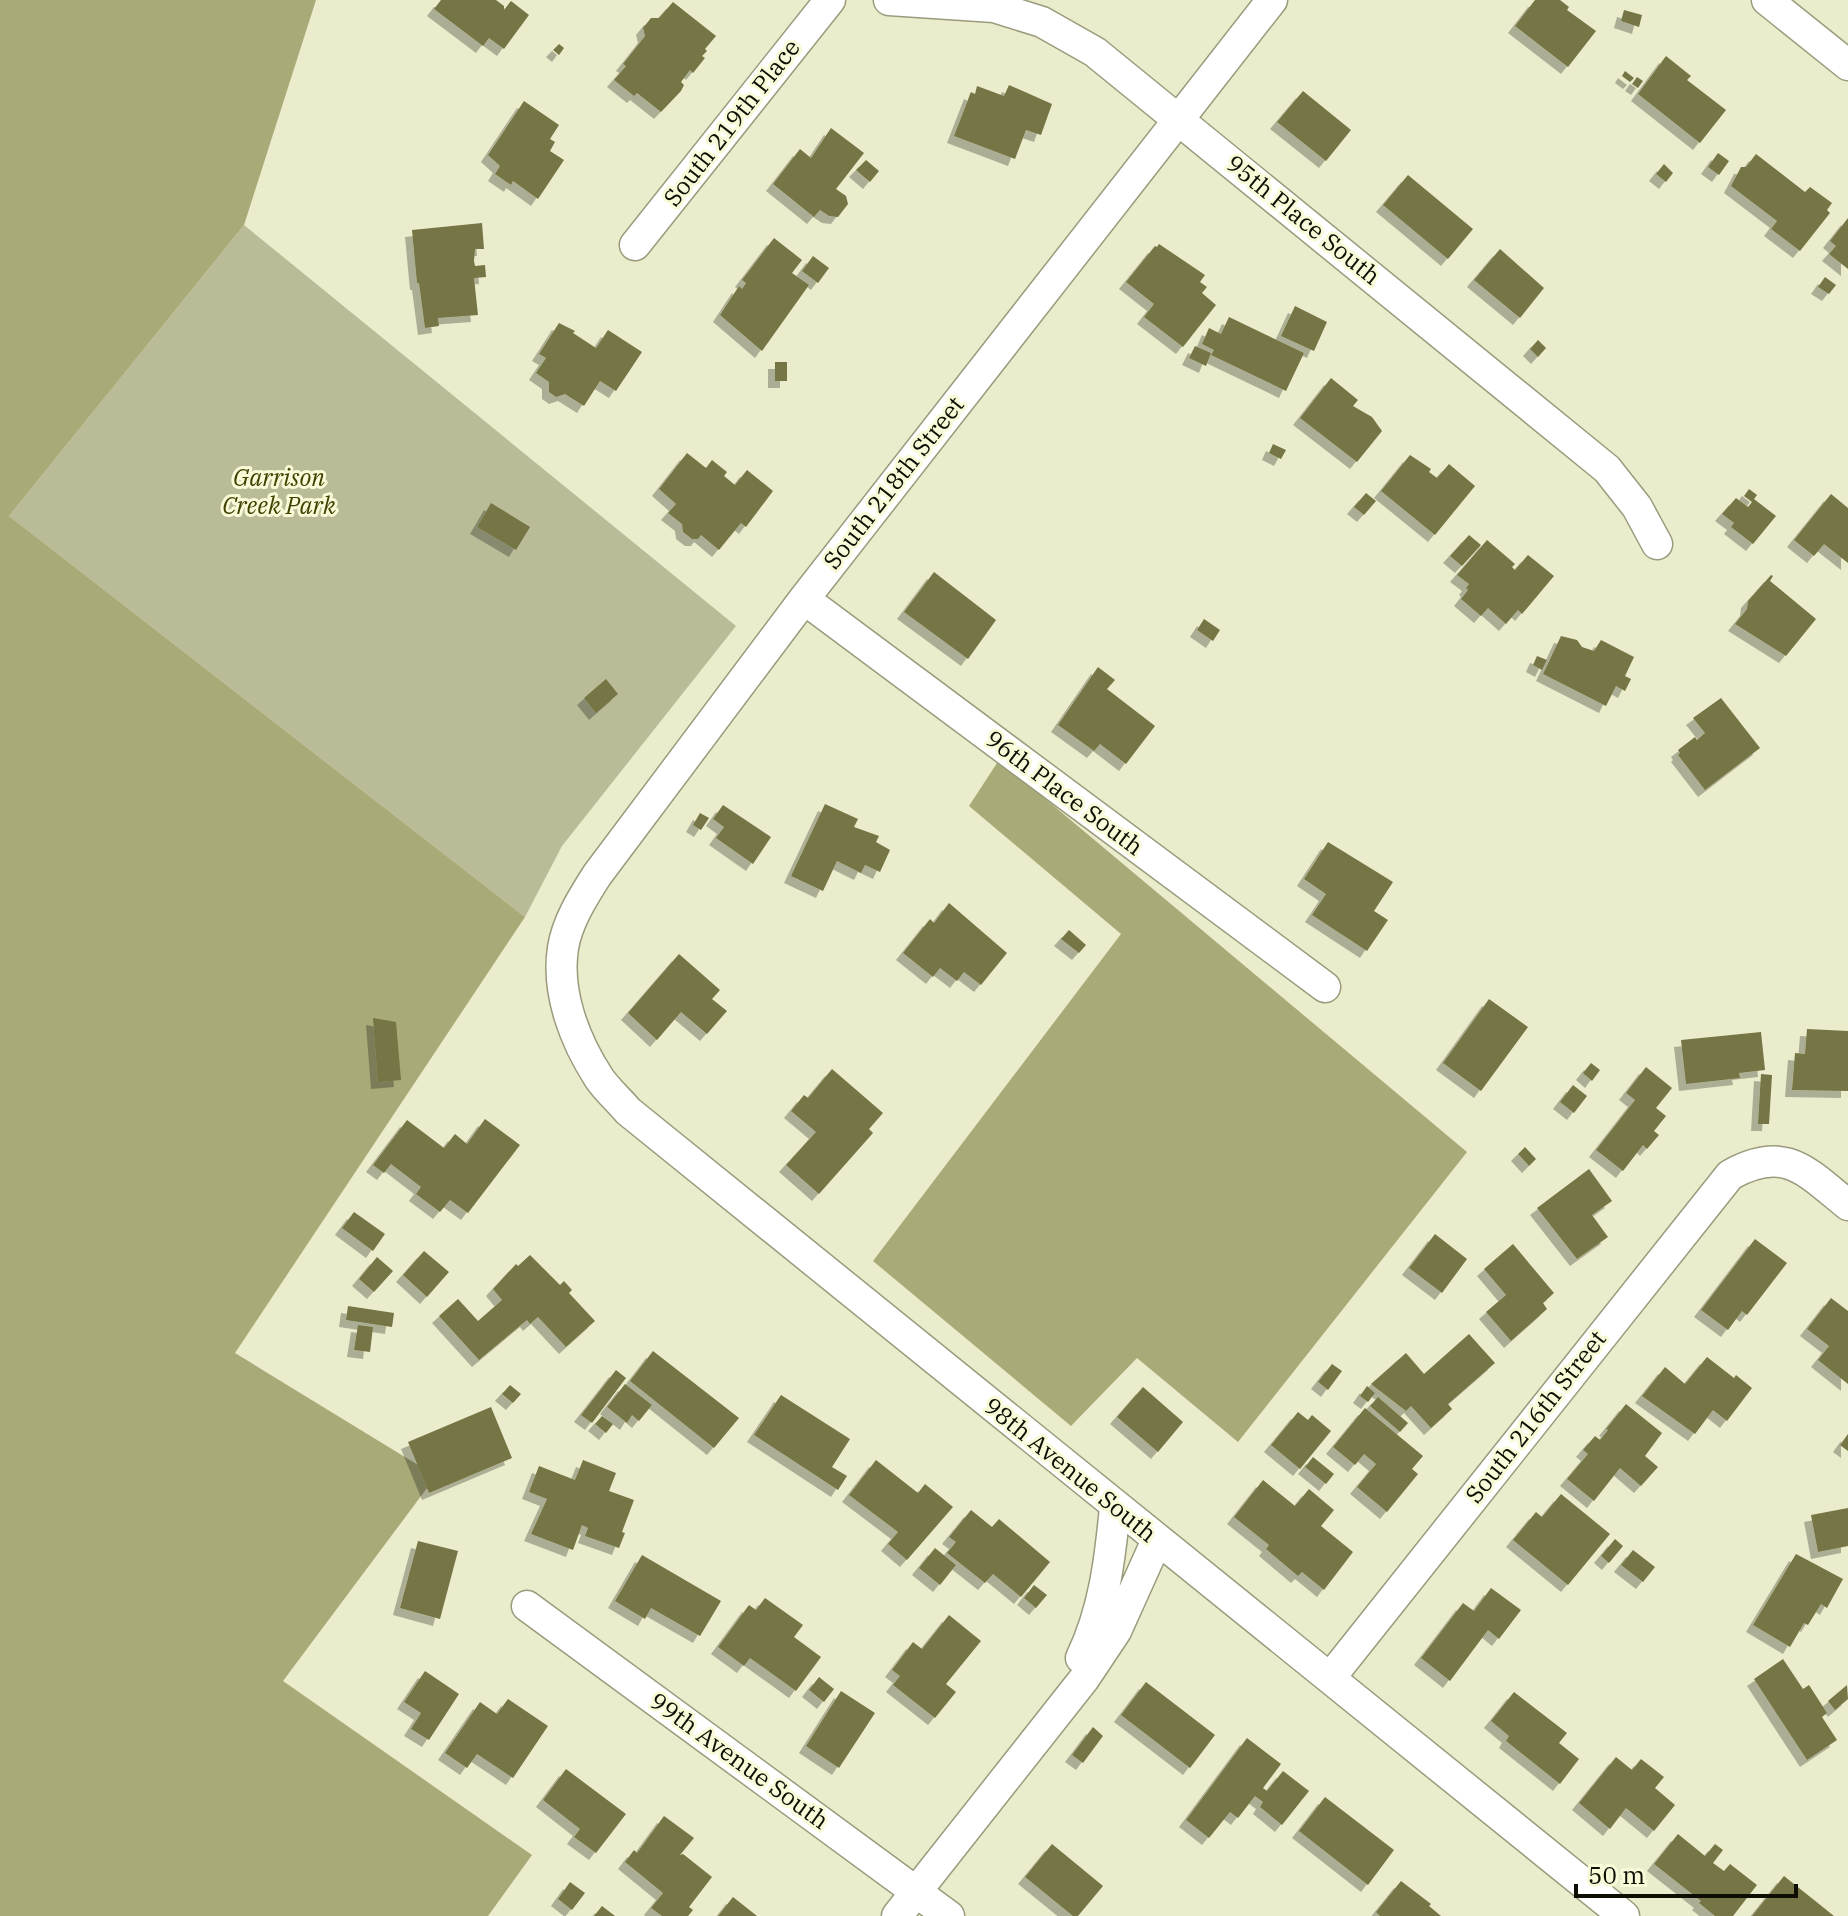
<svg xmlns="http://www.w3.org/2000/svg" width="1848" height="1916" font-family="'IBM Plex Serif',serif">
<defs>
<filter id="shadow"><feDropShadow dx="-7" dy="7" stdDeviation="0" flood-color="#0004"/></filter>
</defs>
<rect width="100%" height="100%" fill="#ebeccb"/>
<path fill="#babc98" d="M244,225L736,626L562,846L525,917L9,516Z"/>
<path fill="#a8aa78" d="M0,0H316L244,225L9,516L525,917L235,1353L436,1476L283,1681L532,1855L488,1916H0Z
M999,760L1467,1152L1238,1442L1137,1358L1071,1426L873,1261L1121,934L969,806Z"/>
<path fill="#747544" filter="url(#shadow)" d="M441,0H496L504,6V10L511,1L529,15L504,49L489,38L483,46L434,9Z
M1535,0H1560L1569,7L1567,10L1596,31L1568,67L1515,26Z
M673,2L716,36L705,49L707,51L702,56L705,58L693,73L690,70L681,82L684,85L681,91L661,112L637,93L634,96L614,80L626,66L623,64L645,36L643,28L651,18H659Z
M1624,10L1642,15L1639,27L1621,21Z
M559,44L564,48L559,55L553,50Z
M1666,56L1691,76L1687,80L1726,110L1700,143L1638,94Z
M1625,71L1634,78L1630,82L1622,76Z
M1637,77L1643,81L1638,88L1632,84Z
M1009,85L1052,104L1041,135L1026,130L1015,159L954,136L971,92L975,94L977,86L1004,96Z
M1303,91L1351,130L1326,161L1277,122Z
M524,101L559,125L550,139L555,142L550,151L564,160L538,199L513,181L511,185L495,174L500,166L488,155Z
M831,128L864,153L836,189L846,196L848,204L838,217L829,216L820,210L814,217L773,184L800,149L811,158Z
M1718,153L1729,161L1719,175L1708,167Z
M1756,154L1805,192L1810,187L1832,203L1827,210L1830,213L1800,251L1771,229L1777,221L1731,186L1741,167H1746Z
M866,160L879,171L870,182L856,170Z
M1664,164L1673,173L1666,182L1656,174Z
M1408,175L1473,229L1448,259L1383,205Z
M1848,218V269L1829,254L1836,246L1830,241Z
M482,223L484,249H475L474,261L475,266L485,265L486,277L474,278L478,315L438,318L439,326L425,328L419,283H417L412,230Z
M774,238L802,260L792,273L809,285L762,351L720,315L739,286L742,289L746,283L742,280Z
M1159,244L1205,275L1200,282L1207,287L1202,293L1216,305L1183,347L1144,317L1154,304L1126,282L1155,246L1157,247Z
M1500,249L1544,288L1520,318L1474,280Z
M813,256L829,268L818,283L802,271Z
M1825,277L1836,285L1829,294L1818,287Z
M1295,306L1327,322L1314,351L1281,336Z
M1229,317L1304,353L1286,391L1211,355L1214,350L1202,344L1209,328L1221,334Z
M559,323L575,331L573,333L596,348L608,330L642,352L616,391L600,381L584,406L565,394L556,397L549,392V382L536,373L546,358L539,354Z
M1538,340L1546,348L1538,357L1530,349Z
M1195,346L1211,353L1206,366L1189,358Z
M775,362H787V381H775Z
M1331,378L1358,400L1353,406L1372,417L1382,431L1357,462L1300,418Z
M1273,444L1286,450L1281,459L1269,453Z
M687,453L706,468L712,460L727,472L724,476L735,485L747,470L773,491L746,527L741,523L719,550L701,535L698,539H692L683,532L682,524L668,513L676,504L659,489Z
M1410,455L1431,469L1429,472L1437,478L1449,464L1475,486L1435,535L1381,491Z
M1749,489L1757,495L1754,499L1776,516L1753,544L1731,527L1734,523L1722,514L1736,498L1748,507L1752,502L1744,496Z
M1366,493L1376,501L1364,515L1354,507Z
M1831,494L1848,508V563L1824,544L1814,556L1794,540Z
M491,503L530,527L516,550L477,527Z
M1469,535L1481,545L1462,566L1450,556Z
M1487,540L1515,564L1512,567L1515,570L1528,555L1554,576L1522,614L1518,610L1506,624L1488,608L1481,616L1461,599L1468,590L1466,588L1469,584L1457,575Z
M934,572L996,620L968,659L904,612Z
M1771,575L1773,576L1770,581L1816,619L1786,656L1735,624L1747,609L1748,601Z
M1204,619L1220,630L1213,641L1197,630Z
M1561,636L1577,640L1582,647L1594,651L1601,640L1634,657L1625,676L1631,679L1625,691L1616,686L1606,706L1543,674Z
M1537,656L1547,660L1542,670L1533,665Z
M1098,667L1115,680L1107,689L1155,726L1126,764L1100,744L1094,751L1058,725Z
M606,679L618,694L596,713L584,698Z
M1721,698L1760,748L1705,790L1678,755L1680,753L1678,750L1695,737L1697,740L1705,733L1693,718Z
M825,804L858,819L854,827L879,836L876,842L890,850L880,872L865,865L861,873L837,861L823,891L791,876Z
M723,805L771,837L753,864L716,838L724,827L713,819Z
M700,813L709,818L701,830L693,825Z
M1328,842L1393,882L1374,911L1388,920L1367,951L1312,915L1326,894L1304,879Z
M949,903L1007,953L981,985L964,972L957,981L940,968L933,977L903,953L930,919L934,923Z
M1069,930L1086,945L1079,953L1061,939Z
M679,954L720,990L712,999L727,1011L707,1034L681,1012L657,1040L628,1013Z
M1489,999L1528,1027L1481,1091L1443,1063Z
M373,1018L396,1022L401,1080L378,1082Z
M1807,1029L1848,1031V1091L1792,1090L1795,1053L1805,1054Z
M1761,1032L1765,1070L1739,1073L1740,1078L1686,1084L1681,1040Z
M1591,1063L1600,1070L1592,1081L1583,1073Z
M1646,1067L1672,1088L1656,1108L1666,1116L1654,1131L1659,1135L1647,1149L1643,1145L1623,1171L1596,1150L1635,1100L1626,1093Z
M832,1069L883,1113L869,1129L873,1133L819,1194L786,1165L816,1132L791,1111L804,1095L808,1098Z
M1761,1074L1772,1075L1769,1124H1758Z
M1573,1085L1587,1096L1574,1113L1560,1102Z
M485,1119L520,1145L468,1213L450,1200L440,1212L416,1194L421,1187L391,1164L384,1173L373,1165L407,1120L444,1148L455,1134L467,1144Z
M1525,1147L1536,1159L1529,1166L1518,1154Z
M1589,1169L1612,1201L1592,1215L1608,1237L1577,1259L1537,1208Z
M354,1212L385,1234L373,1251L342,1228Z
M1435,1234L1467,1259L1442,1293L1409,1268Z
M1755,1239L1787,1263L1747,1315L1742,1311L1728,1330L1701,1310Z
M1513,1244L1554,1293L1543,1303L1547,1309L1511,1341L1486,1312L1506,1295L1484,1269Z
M424,1251L449,1272L427,1297L403,1275Z
M530,1255L560,1285L564,1281L572,1290L569,1293L595,1321L566,1347L538,1317L530,1324L527,1320L479,1360L439,1316L458,1299L478,1321L502,1300L493,1289L516,1264L518,1266Z
M377,1257L393,1271L374,1292L359,1279Z
M1831,1298L1848,1311V1384L1818,1360L1829,1346L1807,1329Z
M348,1306L394,1313L392,1327L346,1320Z
M358,1325L373,1327L370,1352L354,1350Z
M1469,1334L1495,1363L1448,1404L1452,1409L1431,1428L1411,1406L1406,1411L1371,1384L1406,1353L1424,1374Z
M653,1351L739,1418L714,1448L630,1381Z
M1707,1357L1734,1378L1736,1375L1752,1388L1727,1421L1713,1410L1695,1434L1642,1396L1665,1367L1685,1384Z
M1332,1364L1342,1371L1328,1390L1318,1382Z
M616,1370L626,1378L592,1423L581,1415Z
M625,1384L652,1405L639,1421L632,1415L627,1423L607,1407Z
M510,1385L521,1394L513,1403L502,1394Z
M1367,1386L1375,1393L1368,1402L1360,1396Z
M1143,1387L1183,1422L1158,1452L1117,1417Z
M781,1395L850,1439L832,1467L847,1476L838,1490L754,1435Z
M1378,1397L1408,1423L1400,1432L1370,1406Z
M1626,1404L1662,1433L1645,1456L1658,1467L1641,1486L1620,1468L1594,1501L1567,1479L1588,1454L1583,1450L1595,1436L1600,1440L1608,1430L1606,1429Z
M491,1407L512,1458L429,1493L408,1442Z
M1365,1408L1423,1456L1412,1469L1418,1474L1387,1512L1357,1487L1376,1464L1364,1454L1355,1465L1333,1447Z
M1298,1412L1308,1420L1312,1415L1331,1431L1300,1469L1271,1445Z
M602,1416L613,1424L606,1433L595,1424Z
M1848,1434V1451L1840,1445Z
M1313,1457L1334,1474L1326,1484L1305,1467Z
M583,1460L616,1473L609,1491L634,1500L622,1532L625,1533L619,1548L585,1536L588,1528L582,1525L573,1550L531,1534L547,1499L529,1492L539,1466L575,1480Z
M876,1460L918,1493L925,1484L953,1507L907,1560L888,1544L898,1532L849,1495Z
M1263,1480L1295,1506L1309,1489L1334,1510L1321,1526L1353,1552L1324,1590L1302,1572L1298,1576L1266,1549L1269,1545L1234,1517Z
M1561,1494L1610,1534L1568,1585L1513,1540L1536,1512L1542,1517Z
M1848,1508V1546L1818,1552L1811,1515Z
M971,1510L992,1527L999,1519L1050,1562L1021,1597L993,1574L985,1583L947,1553L956,1542L949,1537Z
M1615,1539L1623,1546L1609,1563L1601,1556Z
M418,1541L458,1551L440,1619L400,1608Z
M935,1548L956,1565L940,1585L919,1568Z
M1633,1550L1655,1567L1643,1582L1621,1565Z
M1796,1554L1843,1579L1827,1608L1821,1604L1808,1625L1804,1623L1790,1647L1753,1625Z
M642,1555L721,1601L700,1636L651,1608L645,1619L615,1601Z
M1034,1585L1047,1595L1036,1608L1024,1598Z
M1491,1588L1521,1610L1499,1639L1488,1630L1450,1681L1421,1658L1463,1603L1474,1611Z
M765,1598L803,1625L794,1637L821,1657L796,1691L750,1658L744,1666L718,1647L749,1605L756,1610Z
M949,1615L981,1641L946,1684L956,1692L935,1718L893,1685L900,1676L892,1670L913,1642L922,1649Z
M1783,1659L1803,1689L1809,1685L1827,1713L1822,1717L1837,1740L1807,1760L1754,1679Z
M425,1671L459,1694L429,1740L411,1729L421,1713L404,1702Z
M819,1677L834,1689L824,1702L809,1690Z
M1146,1682L1215,1735L1190,1768L1121,1715Z
M1847,1685L1848,1699L1835,1710L1828,1701Z
M841,1691L875,1713L839,1768L806,1746Z
M1514,1692L1567,1733L1559,1743L1579,1759L1560,1784L1506,1741L1509,1736L1491,1721Z
M508,1699L548,1726L513,1778L477,1754L467,1768L445,1753L480,1702L497,1714Z
M1093,1727L1103,1736L1083,1763L1072,1755Z
M1247,1738L1281,1764L1263,1788L1267,1791L1283,1771L1309,1791L1282,1825L1260,1807L1263,1802L1255,1796L1238,1818L1230,1812L1209,1838L1186,1820Z
M1616,1757L1632,1770L1641,1759L1664,1777L1655,1788L1675,1805L1654,1831L1626,1808L1610,1829L1579,1803Z
M566,1769L626,1814L596,1853L574,1837L580,1829L543,1800Z
M1325,1797L1394,1850L1368,1885L1299,1831Z
M664,1816L694,1838L680,1855L683,1854L712,1877L689,1907L693,1910L688,1916H662L651,1908L663,1893L625,1862L634,1850L637,1853Z
M1678,1834L1705,1856L1715,1844L1723,1850L1713,1863L1724,1871L1730,1864L1757,1885L1733,1916H1715L1699,1903L1701,1901L1654,1864Z
M1052,1844L1103,1886L1078,1916H1073L1025,1877Z
M1784,1876L1834,1916H1752Z
M1401,1881L1431,1904L1429,1906L1441,1916H1380L1376,1912Z
M570,1882L585,1893L572,1910L558,1899Z
M733,1897L757,1916H718Z
M602,1906L615,1916H594Z"/>
<g fill="none" stroke-linecap="round" stroke-linejoin="round">
<defs>
<path id="minor" d="M889,0L994,7L1042,22L1095,52L1607,469L1637,507L1657,544
M1272,0L804,599L597,875C583,897 567,922 563,948C556,993 575,1041 599,1078C607,1090 619,1100 628,1111L1624,1916
M1767,0L1848,65
M635,245L830,0
M804,599L1325,987
M527,1606L949,1916
M1081,1658C1104,1610 1110,1560 1115,1507
M1330,1678L1730,1175C1785,1144 1806,1171 1848,1205
M897,1916L1084,1679L1116,1631L1157,1540"/>
</defs>
<use href="#minor" stroke="#999b7c" stroke-width="33"/>
<use href="#minor" stroke="#fff" stroke-width="30"/>
</g>
<g text-anchor="middle" stroke-width="6" stroke-linejoin="round" paint-order="stroke">
<g font-size="24" fill="#0e0e04" stroke="#f8fad8">
<text transform="translate(732 123) rotate(-52)" y="8">South 219th Place</text>
<text transform="translate(1303 220) rotate(39)" y="8">95th Place South</text>
<text transform="translate(894 483) rotate(-52)" y="8">South 218th Street</text>
<text transform="translate(1064 793) rotate(37)" y="8">96th Place South</text>
<text transform="translate(1536 1417) rotate(-52)" y="8">South 216th Street</text>
<text transform="translate(1070 1470) rotate(39)" y="8">98th Avenue South</text>
<text transform="translate(739 1761) rotate(36)" y="8">99th Avenue South</text>
</g>
<g font-size="24" font-style="italic" fill="#414100" stroke="#f8fad8">
<text x="279" y="486">Garrison<tspan x="279" dy="28">Creek Park</tspan></text>
</g>
</g>
<path d="M1576 1884v12h220v-12" fill="none" stroke="#0e0e04" stroke-width="4"/>
<text x="1588" y="1884" font-size="24" fill="#0e0e04" stroke="#f8fad8" stroke-width="6" paint-order="stroke">50 m</text>
</svg>
